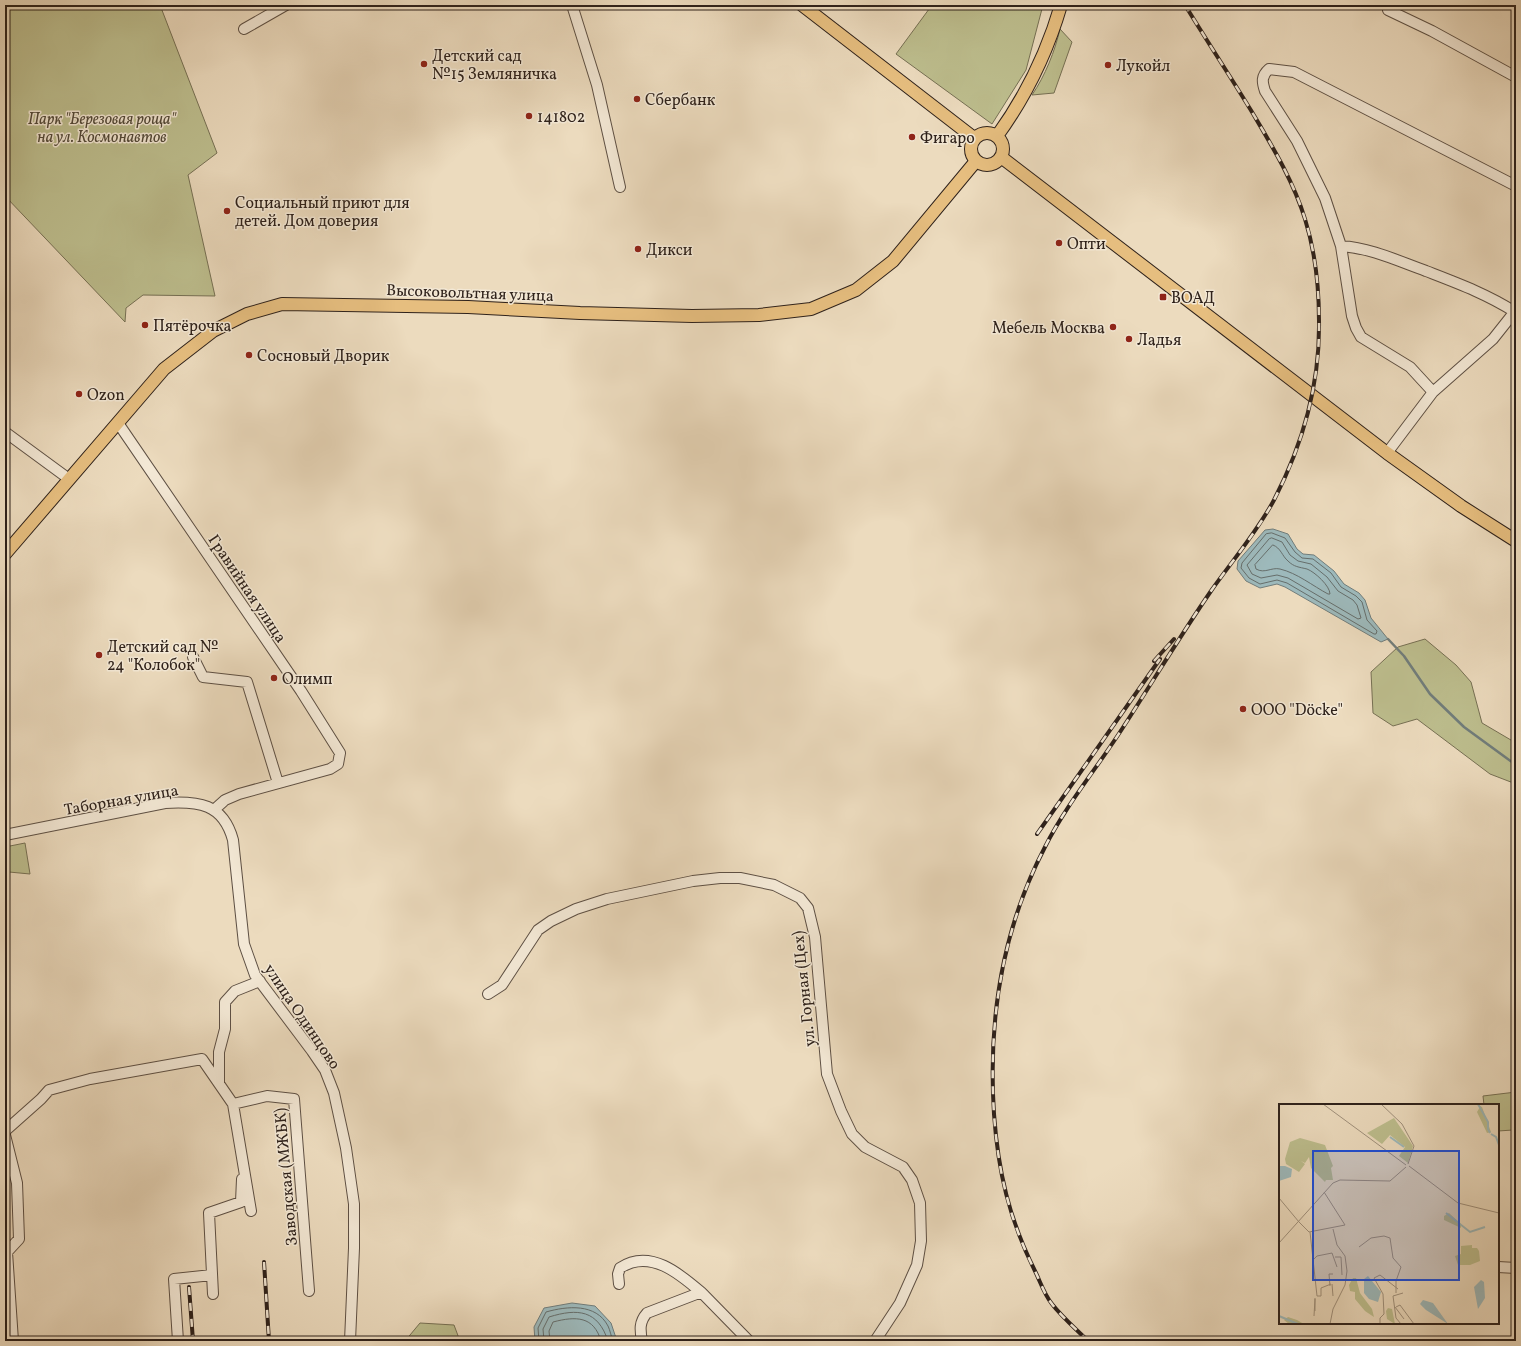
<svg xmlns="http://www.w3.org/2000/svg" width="1521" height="1346" font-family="Vollkorn,serif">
<rect width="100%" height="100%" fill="#ecdbbe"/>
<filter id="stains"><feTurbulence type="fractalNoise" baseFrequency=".005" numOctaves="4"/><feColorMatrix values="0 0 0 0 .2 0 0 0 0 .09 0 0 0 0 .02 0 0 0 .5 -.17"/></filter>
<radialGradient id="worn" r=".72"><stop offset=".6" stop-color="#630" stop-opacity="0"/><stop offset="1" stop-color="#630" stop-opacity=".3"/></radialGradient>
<path fill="#bdbe8e" stroke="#767054" d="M5,5H160L217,153L188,175L215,296L143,295L126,308L125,322L5,196Z
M932,5H1043L1026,70L992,124L896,54Z
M1060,29L1072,42L1054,93L1032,95C1045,76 1055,51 1060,29Z
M1425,639L1456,665L1471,682L1482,723L1516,743V784L1490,774L1417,719L1393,726L1373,713L1371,672L1398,647Z
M25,843L30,874L9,872L5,869V847Z
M1516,1092V1147L1513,1130L1498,1131V1105H1484L1483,1096Z
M420,1323L454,1325L460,1341H405Z"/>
<path fill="#9db9bb" stroke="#717d7b" d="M1273,529L1288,534L1297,549L1303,554L1314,555L1334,571L1344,584L1359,593L1365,600L1371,618L1388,639L1381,642L1285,587L1277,584L1260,588L1246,581L1237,569L1238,561L1265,530Z
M572,1303L595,1306L611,1323L617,1341H535L534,1327L544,1308Z"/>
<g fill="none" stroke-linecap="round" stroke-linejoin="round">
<path stroke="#666e6b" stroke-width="1" d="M1272,533L1285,538L1295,552L1302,558L1313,559L1331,573L1341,587L1356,596L1362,602L1367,620L1377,631L1376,634H1374L1287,583L1277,580L1260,584L1249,578L1241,568L1242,563L1266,534Z
M1272,538L1282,542L1290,555L1298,561L1311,564L1327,577L1338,591L1353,600L1357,605L1361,618L1358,619L1288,578L1277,575L1261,578L1252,574L1247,565L1269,539Z
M1273,545C1281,548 1282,556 1288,561C1294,567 1299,567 1307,569C1315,572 1330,586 1330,594H1328C1313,586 1297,573 1280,569C1271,567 1265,574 1256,569L1255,565Z
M539,1341L538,1328L546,1312C567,1306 596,1303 608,1326C610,1330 611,1336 613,1341
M544,1341L543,1329L549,1317C578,1308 598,1310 608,1341
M550,1341L549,1331L553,1322C576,1316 594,1316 601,1341"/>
<path stroke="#717d7b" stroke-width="2.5" d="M1388,639L1404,656L1430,694L1464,727L1516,765"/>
<defs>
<path id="minor" d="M572,5L597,85L620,187
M1388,10L1432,31L1516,77
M244,29L286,5
M1341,246C1371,248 1398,261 1426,271C1457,283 1487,294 1515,312
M1433,392L1410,367L1361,337L1356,328L1352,316L1341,246L1325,198L1297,141L1265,91C1262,82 1261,76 1269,69L1294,72L1516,186
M118,423L301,691L340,753L338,764L330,769L239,794L225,800L215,809
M5,432L69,479
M1387,453L1433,392L1493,339L1516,310
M193,657L203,677L247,682L278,783
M5,835L165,803C198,801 223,803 233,840L244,944L255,975L312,1051L325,1070L334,1093L346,1148L354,1204V1248L350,1341
M488,994L502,985L538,930L551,921L576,909L607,899L693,881L720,878H740L774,885L800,898L808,908L815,937L827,1074L841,1111L852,1134L865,1147L903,1167L912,1180L920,1203L921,1241L917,1265L900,1303L875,1341
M219,1083V1052L225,1029V1002L235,991L260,981
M233,1104L267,1096L294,1099L309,1291
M5,1131L41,1099L49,1090L90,1079L202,1059L233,1104L251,1211
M5,1135L17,1183L19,1239L7,1252L13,1341
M1498,1267L1516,1268
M619,1284L618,1274L620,1268C650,1248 680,1274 702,1293
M213,1294L209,1213L241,1202L242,1179
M178,1341L174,1279L212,1275
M642,1341C640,1330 639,1322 647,1313L699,1293H702L749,1341"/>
<path id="major" d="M802,5L974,138
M971 149a16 16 0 1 1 32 0a16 16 0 1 1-32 0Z
M997,136C1026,96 1047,53 1061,5
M1001,157L1387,453L1461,506L1516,541
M5,554L164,369L213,331L247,314L282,304L468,307L580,313L692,316L759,315L811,309L856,290L893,261L976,161"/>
</defs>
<use href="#minor" stroke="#5e5044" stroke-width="12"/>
<use href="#major" stroke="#2f221b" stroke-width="14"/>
<use href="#minor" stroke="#f3e8d5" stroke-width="10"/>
<use href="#major" stroke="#e6be7f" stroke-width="12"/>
<defs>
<path id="rail" d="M1154,661L1174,639
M1037,834L1160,659
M264,1262L269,1341
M189,1287L193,1341
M1088,1341C1076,1329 1062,1317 1052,1304C1044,1294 1040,1281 1035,1271C1009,1219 998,1171 994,1114C988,1022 1002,929 1045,847C1066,805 1097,768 1122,729C1152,683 1180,636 1211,591C1232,561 1257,532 1274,500C1303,444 1320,384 1319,321C1319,287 1315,251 1305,219C1293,180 1272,146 1252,112C1230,76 1207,41 1185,5"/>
</defs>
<use href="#rail" stroke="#2f221b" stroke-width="4"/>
<use href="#rail" stroke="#f3e8d5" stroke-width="2.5" stroke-dasharray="8" stroke-linecap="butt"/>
</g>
<g fill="#8f2418" stroke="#f3e8d5" stroke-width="1.5">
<circle cx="424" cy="64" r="4"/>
<circle cx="1108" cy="65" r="4"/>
<circle cx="637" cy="99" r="4"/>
<circle cx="529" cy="116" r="4"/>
<circle cx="912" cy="137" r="4"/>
<circle cx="227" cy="211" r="4"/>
<circle cx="1059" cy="243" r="4"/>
<circle cx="638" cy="249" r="4"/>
<rect x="1159" y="293" width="8" height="8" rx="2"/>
<circle cx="145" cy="325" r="4"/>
<circle cx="1113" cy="327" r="4"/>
<circle cx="1129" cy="339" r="4"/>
<circle cx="249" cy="355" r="4"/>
<circle cx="79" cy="394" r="4"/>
<circle cx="99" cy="655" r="4"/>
<circle cx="274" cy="678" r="4"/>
<circle cx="1243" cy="709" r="4"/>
</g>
<g text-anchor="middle" stroke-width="3" stroke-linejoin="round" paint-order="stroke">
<g font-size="16" fill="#2f221b" stroke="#f3e8d5" text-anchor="start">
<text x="432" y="61">Детский сад<tspan x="432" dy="18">№15 Земляничка</tspan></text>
<text x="1116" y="71">Лукойл</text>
<text x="645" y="105">Сбербанк</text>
<text x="537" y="122">141802</text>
<text x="920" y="143">Фигаро</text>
<text x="235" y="208">Социальный приют для<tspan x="235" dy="18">детей. Дом доверия</tspan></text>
<text x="1067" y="249">Опти</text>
<text x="646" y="255">Дикси</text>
<text x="1171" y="303">ВОАД</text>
<text x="153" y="331">Пятёрочка</text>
<text x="1105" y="333" text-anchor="end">Мебель Москва</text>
<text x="1137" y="345">Ладья</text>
<text x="257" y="361">Сосновый Дворик</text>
<text x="87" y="400">Ozon</text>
<text x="107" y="652">Детский сад №<tspan x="107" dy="18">24 "Колобок"</tspan></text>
<text x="282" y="684">Олимп</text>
<text x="1251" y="715">ООО "Döcke"</text>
</g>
<g font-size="16" font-style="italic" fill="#524938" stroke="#f3e8d5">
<text x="102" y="124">Парк "Березовая роща"<tspan x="102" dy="18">на ул. Космонавтов</tspan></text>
</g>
<g font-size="16" fill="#2f221b" stroke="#f3e8d5">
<text transform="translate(470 292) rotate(2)" y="6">Высоковольтная улица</text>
<text transform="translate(248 588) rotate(56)" y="6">Гравийная улица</text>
<text transform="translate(121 799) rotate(-10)" y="6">Таборная улица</text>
<text transform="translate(803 989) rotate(-96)" y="6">ул. Горная (Цех)</text>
<text transform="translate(303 1016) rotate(56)" y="6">улица Одинцово</text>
<text transform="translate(285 1177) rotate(-95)" y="6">Заводская (МЖБК)</text>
</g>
</g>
<g transform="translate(1279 1104)">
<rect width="220" height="220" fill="#ecdbbe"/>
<path d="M197,0L203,3L212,28L208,29L198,8L201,3ZM115,14L134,42L129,59L120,52L126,43L111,31L103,40L88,29ZM21,34L46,41L54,62L52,64L54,76H47L46,78L32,64L30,53L26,59L22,57L26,60L20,68L7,60L6,55L11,38ZM170,109L182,120V124L165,116V112ZM193,141V144H198L200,147L201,157L191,161H179L176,152L182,150V142ZM74,174H77L81,189L93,205L95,213L86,207L76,195V188L71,187L70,181ZM109,204L113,205L116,220L108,215L107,207ZM9,213L18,216L25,220H10L5,216Z" fill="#bdbe8e"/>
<path d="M0,62H6L13,65L12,73L0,77ZM89,172L102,188L99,198L90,195L85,189V175ZM202,176L205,178L206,194L199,205L195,183ZM144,196L154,199L169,220L147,206L141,200Z" fill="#9db9bb"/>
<path fill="none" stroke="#9db9bb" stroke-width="2" d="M199,0L209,18V25L211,29M212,30L217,33L220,41M111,33L125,43M167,109L191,128L206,123M0,212L19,220"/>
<path fill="none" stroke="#a0917d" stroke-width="1" d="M44,0L127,61M102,0L123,20L135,42L129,60M130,62L179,99L220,109M0,94L20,118M20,118L30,128L66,121L45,88M31,128L38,192H42V184L52,180M0,139L54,79L61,76L111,77L127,63M80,143L92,134L105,132L111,134L114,154L122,163L117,177V189M56,153H62L63,171M34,156L38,152L53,149L58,163M53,180L54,192M51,182L50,170H54M36,194V207M116,203L125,215M117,203L121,201L135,220M35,212L36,195M51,220L54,205L66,181L68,167L66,152L58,141L54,125M101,220V214L105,210L104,190L95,174L101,171L119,185M122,220L117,214L114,192L124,189"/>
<path fill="#1d4ed8" fill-opacity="0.15" stroke="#1d4ed8" stroke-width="2" d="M34,47H180V176H34Z"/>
<rect width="220" height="220" fill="none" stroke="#2f221b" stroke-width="2"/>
</g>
<rect width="1521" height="1346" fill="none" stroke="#ecdbbe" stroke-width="20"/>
<rect x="6" y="6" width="1509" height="1334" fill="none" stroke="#2f221b" stroke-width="2"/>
<rect x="10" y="10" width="1501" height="1326" fill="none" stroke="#2f221b"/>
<rect width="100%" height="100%" filter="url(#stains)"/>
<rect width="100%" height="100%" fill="url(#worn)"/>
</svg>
